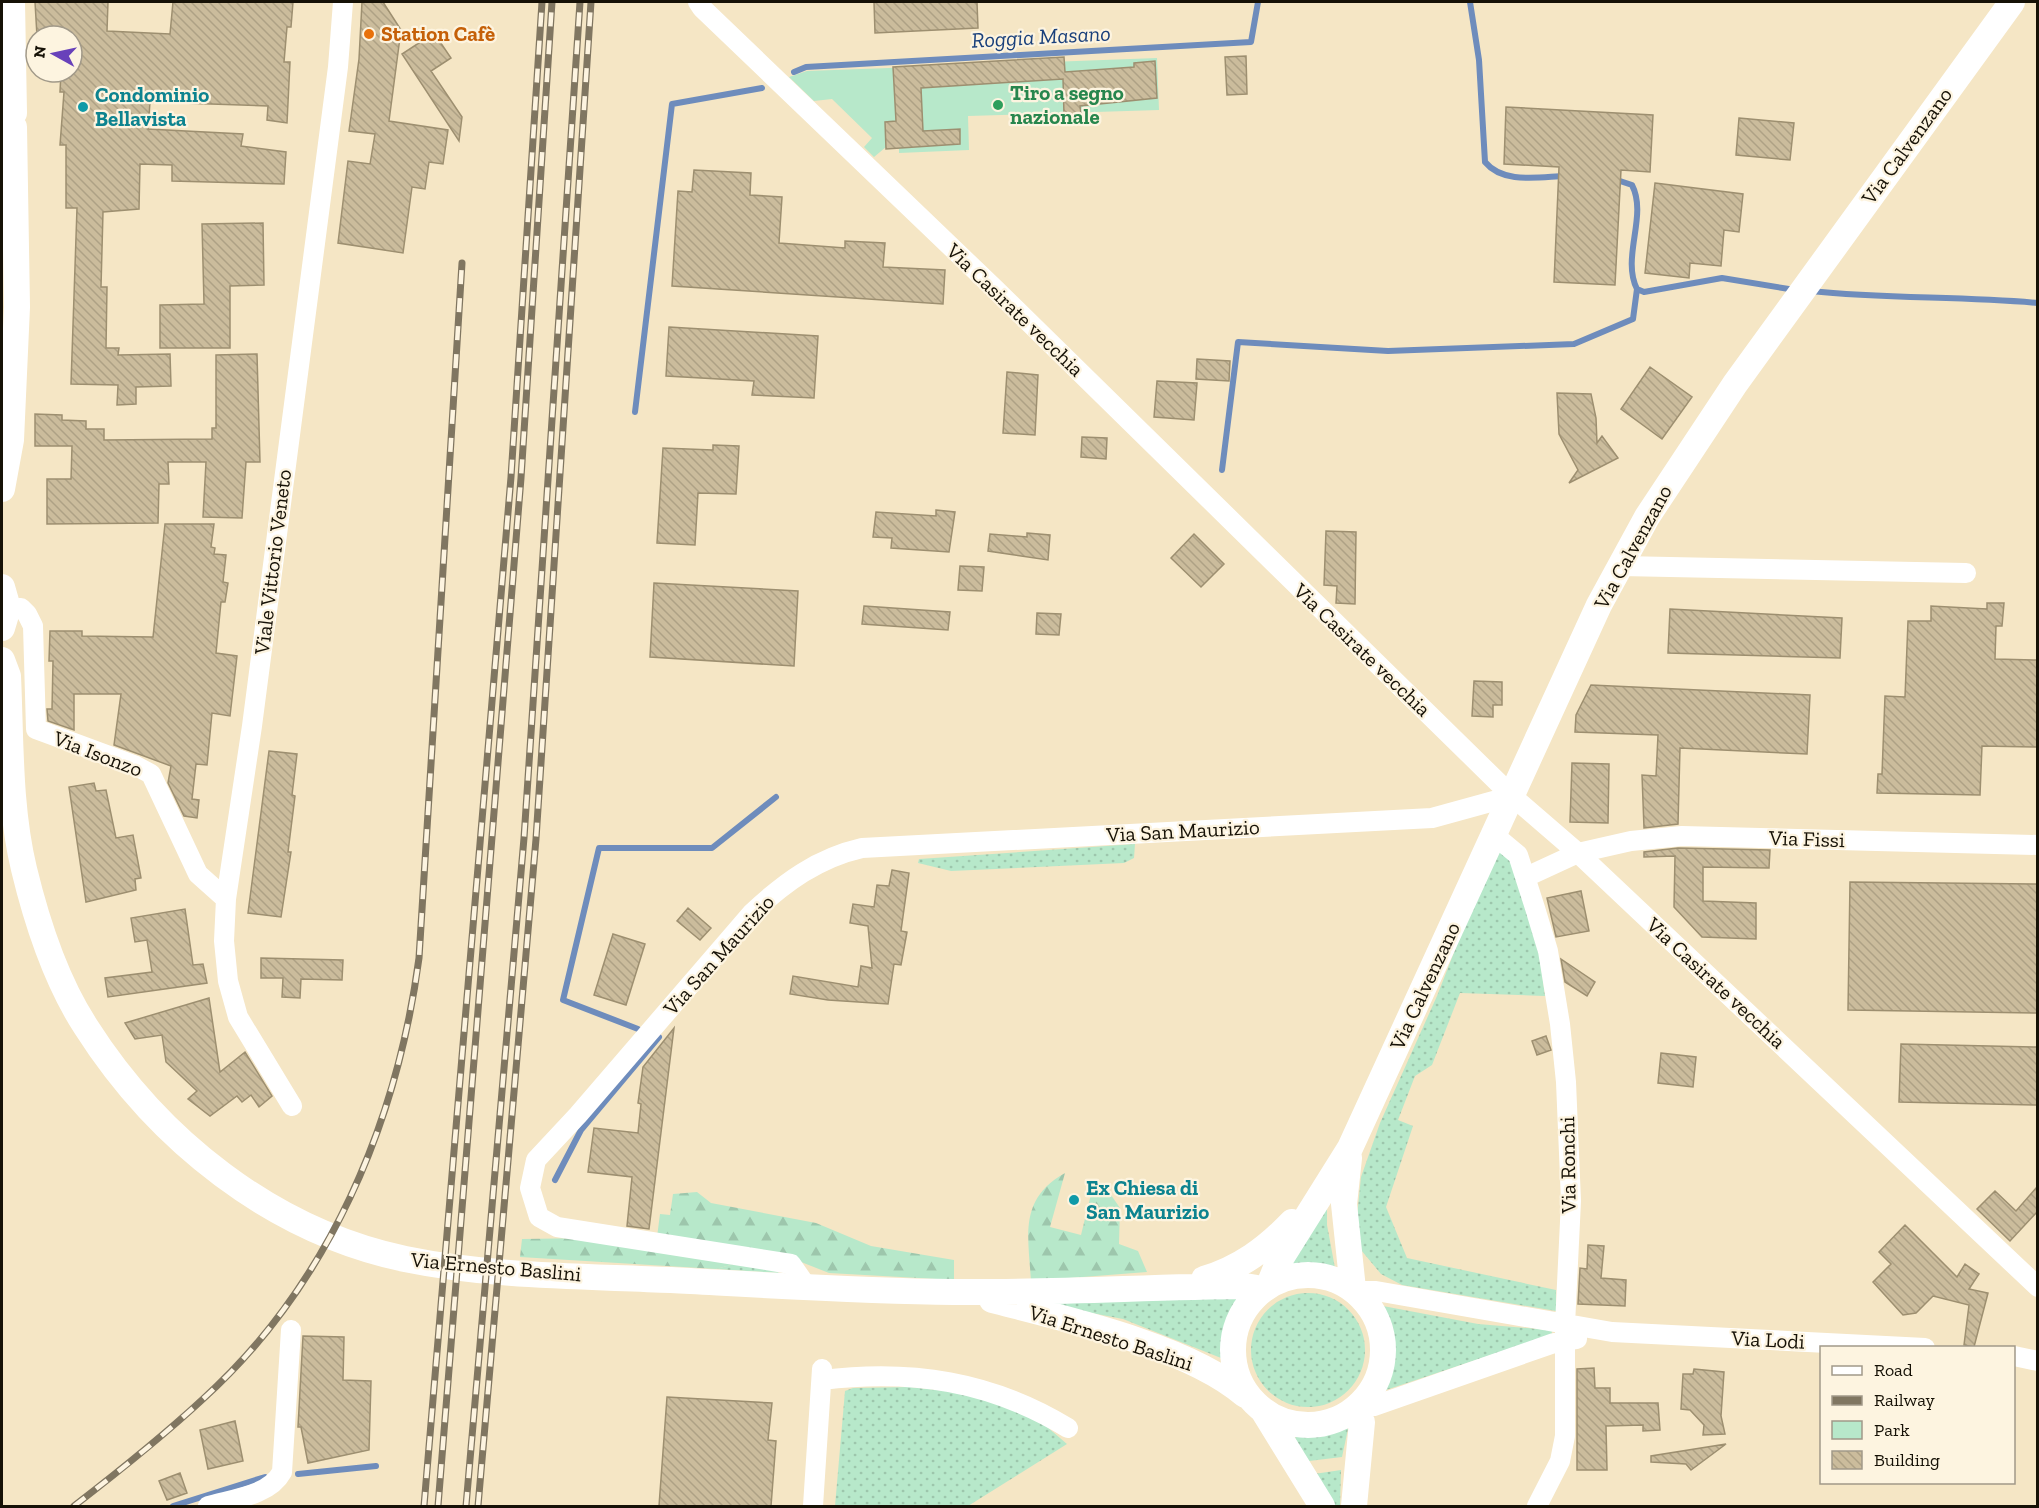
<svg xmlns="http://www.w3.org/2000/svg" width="2039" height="1508" font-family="'Zilla Slab',serif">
<defs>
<pattern id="grass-dots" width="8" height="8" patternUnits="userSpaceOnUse" patternTransform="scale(1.5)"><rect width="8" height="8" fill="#b7e8ca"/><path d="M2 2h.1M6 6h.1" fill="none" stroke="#9dc6ac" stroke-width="1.8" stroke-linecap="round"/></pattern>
<pattern id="forest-firs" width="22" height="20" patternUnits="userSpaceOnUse" patternTransform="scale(1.5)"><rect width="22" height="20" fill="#b7e8ca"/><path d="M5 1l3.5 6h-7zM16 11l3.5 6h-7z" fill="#9dc6ac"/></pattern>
<pattern id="building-back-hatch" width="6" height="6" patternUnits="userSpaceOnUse" patternTransform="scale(1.5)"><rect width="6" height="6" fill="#cbbc9c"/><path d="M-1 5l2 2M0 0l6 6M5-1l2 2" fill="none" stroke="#aea185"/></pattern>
</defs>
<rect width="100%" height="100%" fill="#f5e6c5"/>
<path fill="url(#grass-dots)" d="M1135,844L1134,858L1124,863L951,871L918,863L919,859Z
M1500,852L1509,854L1539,951L1545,996L1460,993L1432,1065L1415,1076L1398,1120L1413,1126L1386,1207L1407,1258L1556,1290V1311L1402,1285L1381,1274L1361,1250L1357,1217L1361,1177L1380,1123L1437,996L1490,860Z
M1327,1206V1225L1335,1268L1284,1266Z
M738,1263L774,1269L779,1273L716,1269Z
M1251 1350a57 57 0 1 1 114 0a57 57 0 1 1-114 0Z
M1239,1298L1227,1322L1221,1358L1123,1319L1039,1303Z
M1383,1306L1478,1324L1551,1330L1552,1332L1551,1335L1386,1390L1384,1385L1392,1349V1337Z
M910,1387L974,1394L1039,1420L1067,1444L968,1506H835L845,1391L853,1388Z
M1346,1427L1348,1429L1342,1457L1309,1461L1295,1440L1296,1434L1318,1435Z
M1341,1470L1340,1506H1332L1314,1474Z"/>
<path fill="url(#forest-firs)" d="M1065,1173L1050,1227L1081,1235L1092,1190L1111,1195L1120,1208L1119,1244L1138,1251L1147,1272L1031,1281C1028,1234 1019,1199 1065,1173Z
M697,1192L711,1203L816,1223L871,1246L954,1260V1280L829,1273L791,1258L768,1255L716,1269L520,1257L522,1239L657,1237L660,1214L670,1215L673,1194Z"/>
<path fill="#b7e8ca" d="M1157,58L1159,110L968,116L969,150L899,153V149H886V147L874,157L864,147L872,138L832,99L814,101L789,77L807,71Z"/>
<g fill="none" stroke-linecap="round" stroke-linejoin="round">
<path stroke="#6e8cbc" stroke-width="6" d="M1470,2L1479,60L1485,162C1503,184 1538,177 1565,176
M794,72L806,67L1251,42L1258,2
M1614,179L1632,185C1648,216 1621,257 1637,289L1644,292L1722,278L1795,290
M1811,291C1886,299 1962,296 2038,303
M635,412L672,104L762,88
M1222,470L1238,342L1388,351L1574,344L1633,319L1637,289
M638,1029L563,1000L599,848H712L776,797
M555,1180L581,1130L659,1037
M298,1474L376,1466
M173,1506L265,1477"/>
</g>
<path fill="url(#building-back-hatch)" stroke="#9d8f70" stroke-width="1.5" d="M35,2H108L107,31L170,34L173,2H293L291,27H287L284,62H290L287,123L267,120L268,106L150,102L148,129L243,134L241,146L286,152L284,184L172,181V165L140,164L139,209L103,212L101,287H107L106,348H119L118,355L170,354L171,386L136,387V404L117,405L118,385L71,384L77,208H66V145H60L64,92H60L61,72H72V36H37Z
M362,2H383L401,30L389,121L448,130L443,164L429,162L425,189L412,187L403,253L338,243L348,161L370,164L375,134L349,131L359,59Z
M874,2H977L978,28L875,33Z
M434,33L451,58L431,71L462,117L459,141L402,54Z
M1246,56L1247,94L1227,95L1225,57Z
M1064,57L1065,72L1134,67V63L1155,61L1157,98L1080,106L1081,114L1064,115L1063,79L921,88L923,131L960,129V144L886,149L885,122L896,121L893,67Z
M1506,107L1653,115L1650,172L1621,170L1615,285L1554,282L1559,167L1504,164Z
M1739,118L1794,123L1790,160L1736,155Z
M694,170L751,173L750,195L782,197L779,243L845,248V241L885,243L883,267L945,270L943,304L672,286L678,191L692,192Z
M1655,183L1743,194L1739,232L1724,230L1721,266L1690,263L1689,278L1645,273Z
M263,223L264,285L230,286V348H160V305L204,304L202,224Z
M669,327L818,336L814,398L752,395L754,381L666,376Z
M257,354L260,462H246L242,518L203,517L206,462H168L169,484H159L158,523L47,524V479H71L72,446H35V414L62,415V420L86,421V429H104V440L212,439V428H216V355Z
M1197,359L1230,361L1229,381L1196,379Z
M1650,367L1692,397L1662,439L1621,409Z
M1007,372L1038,375L1035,435L1003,433Z
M1157,381L1197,383L1194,420L1154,417Z
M1557,393L1591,394L1596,418L1597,443L1602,436L1618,458L1569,483L1578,470L1559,434Z
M1082,437L1107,438L1106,459L1081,457Z
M713,445L739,446L736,494L698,493L695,545L657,543L663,448L713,450Z
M936,510L955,512L949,552L891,548L892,538L873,537L876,512L936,516Z
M165,524H214L211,547L215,548L214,554L226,555L223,582L228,583L225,602H221L216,653L237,656L230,716L212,713L207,765L196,764L192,799L199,800L197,818L184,816L168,783L171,766L114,745L121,694H74V730L48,721L47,709H52L53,661H49L50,631H82V636L153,637Z
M1326,531L1356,532L1355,604L1336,603L1337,586L1324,585Z
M1027,533L1050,535L1048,560L988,551L990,534L1027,537Z
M1194,534L1224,564L1201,587L1171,558Z
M960,566L984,567L982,591L958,590Z
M654,583L798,591L794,666L650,657Z
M1987,603H2004L2002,626H1996L1995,659L2037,660V747L1982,746L1980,795L1877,793L1878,774H1882L1885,696L1905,697L1908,621H1931V606L1987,609Z
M864,606L950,612L948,630L862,624Z
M1670,609L1842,618L1840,658L1668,653Z
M1037,613L1061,614L1059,635L1036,634Z
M1474,681L1502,682V705H1493V717L1472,716Z
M1591,685L1810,695L1807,754L1680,748L1678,824L1644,828L1642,775L1656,776L1658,735L1575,732L1576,715Z
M269,751L297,754L292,795L295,796L288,852H291L281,917L248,913Z
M1572,763L1609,764L1608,823L1570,822Z
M94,783L96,791L106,790L116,838L133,835L141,878L135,879L136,890L86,902L69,787Z
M1678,848L1770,850L1769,868L1703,867V901L1756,903V939L1702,937L1674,907L1675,856L1644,857V852Z
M892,870L909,873L901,931L907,932L901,965L894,964L888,1004L828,1000L790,994L793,976L858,987L861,966L872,968L868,926L850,923L853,904L874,907L877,885L889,886Z
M1850,882L2037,884V1013L1848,1010Z
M1581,891L1589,931L1556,937L1547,898Z
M688,908L711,928L700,940L677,921Z
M185,909L193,965L203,964L207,983L108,997L105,978L152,972L147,940L135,942L131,918Z
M613,934L645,944L626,1005L594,995Z
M261,958L343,960L342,980L301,979L300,998L282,997L283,978H261Z
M1561,959L1595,982L1587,996L1565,982Z
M209,998L220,1072L245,1052L272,1096L259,1107L251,1095L242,1102L237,1096L210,1116L188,1099L197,1091L166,1062L162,1035L135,1039L125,1023Z
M674,1028L649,1229L627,1226L632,1177L588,1172L594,1128L638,1133L641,1104L638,1103L643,1067Z
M1546,1036L1551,1050L1537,1055L1532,1041Z
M1901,1044L2037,1047V1105L1899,1102Z
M1661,1053L1696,1057L1693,1087L1658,1083Z
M2037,1187V1212L2010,1241L1977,1209L1995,1191L2016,1211Z
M1905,1225L1957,1277L1965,1264L1979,1274L1969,1289L1988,1293L1974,1347L1964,1345L1969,1305L1933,1296L1916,1313L1903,1315L1873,1282L1891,1264L1879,1252Z
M1588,1245L1604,1246L1601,1278L1626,1280L1625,1306L1578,1304L1580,1268L1587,1269Z
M303,1336L344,1337L343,1380L371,1381L369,1450L308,1463L301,1427H298Z
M1594,1368L1595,1388H1610V1403H1658L1660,1430L1643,1431V1425L1606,1426L1607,1470H1577V1369Z
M1694,1369L1724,1372L1721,1416L1725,1434L1703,1435L1704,1425L1690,1410L1681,1409L1683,1374H1693Z
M667,1397L772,1403L768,1440L776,1441L771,1506H659Z
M235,1421L243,1461L208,1469L200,1430Z
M1726,1444L1691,1470L1686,1464L1651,1462V1456Z
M180,1473L187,1493L167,1500L159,1481Z"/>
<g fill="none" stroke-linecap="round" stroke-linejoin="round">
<path stroke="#fff" stroke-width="20" d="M698,2L702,8L995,289L1512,796L1578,853L2038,1287
M1621,566L1966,573
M8,608H21L27,614L33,626L36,729L136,766L151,774L198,874L226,899
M1494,835L1518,855L1535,908L1548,951L1560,1024L1566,1082L1571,1201L1565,1325V1436L1560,1461L1537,1506
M1526,877L1578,853L1631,841L1682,836L2038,845
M292,1106L238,1017L228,981L224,941L226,899L252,726L338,67L343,2
M807,1287L791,1264L557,1227L539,1217L530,1188L536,1160L578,1115L752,913C785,882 818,858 862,848L1432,818L1512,796
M1356,1291H1376L1612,1332L1925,1348
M2014,1356L2038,1361
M822,1380C911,1369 991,1381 1068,1428
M1361,1403L1374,1406L1554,1343L1577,1339
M208,1506C232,1499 269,1496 282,1472L291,1330
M813,1506L822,1369"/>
<path stroke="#fff" stroke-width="26" d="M12,2L14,113
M2,489L11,440L17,307L14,127
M2,587L8,608L2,628
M2,660L8,676C11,740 9,807 24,869C37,923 56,981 86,1027C158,1140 272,1231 405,1259C492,1277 583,1276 671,1280C765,1285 859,1291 954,1292C1051,1293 1148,1287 1245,1286L1263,1289
M1349,1158L1344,1204L1353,1289
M1233 1350a75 75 0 1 1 150 0a75 75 0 1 1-150 0Z
M1204,1279C1240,1268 1266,1249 1292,1222
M1269,1285L1278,1263L1350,1148L1599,605L1647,517L1735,384L2012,2
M992,1300C1066,1319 1188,1346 1245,1395
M1354,1410L1362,1422L1354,1506
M1264,1412L1322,1506"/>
<defs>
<path id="rail" d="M74,1506C118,1472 162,1437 203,1399C329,1285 397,1123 419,958L462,263
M424,1506L511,477L542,2
M438,1506L521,478L552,2
M466,1506L524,838L580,2
M478,1506L536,839L591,2"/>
</defs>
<use href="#rail" stroke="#807661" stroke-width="7"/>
<use href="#rail" stroke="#fdf4e0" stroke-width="4.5" stroke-dasharray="14" stroke-linecap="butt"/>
</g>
<circle fill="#e8710a" stroke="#fdf4e0" stroke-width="2" cx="369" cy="34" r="6"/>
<circle fill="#2e9e5b" stroke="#fdf4e0" stroke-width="2" cx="998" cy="105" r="6"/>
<g fill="#0f9aa8" stroke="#fdf4e0" stroke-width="2">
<circle cx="83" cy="107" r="6"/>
<circle cx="1074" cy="1200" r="6"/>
</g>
<g text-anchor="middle" stroke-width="4.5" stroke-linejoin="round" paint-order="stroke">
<g font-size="21" font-weight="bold" fill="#c56008" stroke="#fdf4e0" text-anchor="start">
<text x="381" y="41">Station Cafè</text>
</g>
<g font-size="21" font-weight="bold" fill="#27864d" stroke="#fdf4e0" text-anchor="start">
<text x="1010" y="100">Tiro a segno<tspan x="1010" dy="24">nazionale</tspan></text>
</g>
<g font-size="21" font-weight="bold" fill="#0d838f" stroke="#fdf4e0" text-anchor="start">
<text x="95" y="102">Condominio<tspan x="95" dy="24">Bellavista</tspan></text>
<text x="1086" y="1195">Ex Chiesa di<tspan x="1086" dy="24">San Maurizio</tspan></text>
</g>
<g font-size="21" fill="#161106" stroke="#fdf4e0">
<text transform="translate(1907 146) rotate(-54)" y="7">Via Calvenzano</text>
<text transform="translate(1015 310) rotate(44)" y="7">Via Casirate vecchia</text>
<text transform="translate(1633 547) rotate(-61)" y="7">Via Calvenzano</text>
<text transform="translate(273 562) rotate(-83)" y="7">Viale Vittorio Veneto</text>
<text transform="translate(1362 650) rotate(44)" y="7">Via Casirate vecchia</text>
<text transform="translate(98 754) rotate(21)" y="7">Via Isonzo</text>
<text transform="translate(1183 831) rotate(-3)" y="7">Via San Maurizio</text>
<text transform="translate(1807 839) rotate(2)" y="7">Via Fissi</text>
<text transform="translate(719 955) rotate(-48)" y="7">Via San Maurizio</text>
<text transform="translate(1716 983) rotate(43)" y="7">Via Casirate vecchia</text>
<text transform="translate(1425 986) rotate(-65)" y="7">Via Calvenzano</text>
<text transform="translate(1568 1165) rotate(-91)" y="7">Via Ronchi</text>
<text transform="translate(496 1267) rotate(5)" y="7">Via Ernesto Baslini</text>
<text transform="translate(1111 1338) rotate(18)" y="7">Via Ernesto Baslini</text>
<text transform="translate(1768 1340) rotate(3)" y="7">Via Lodi</text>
</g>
<g font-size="22" font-style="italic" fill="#1a407b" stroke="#fdf4e0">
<text transform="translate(1041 36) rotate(-3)" y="8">Roggia Masano</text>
</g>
</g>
<rect width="2039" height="1508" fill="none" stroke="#161106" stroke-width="6"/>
<rect x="1820" y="1346" width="195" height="138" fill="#fdf4e0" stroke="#a19989" stroke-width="1.5"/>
<rect x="1832" y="1366" width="30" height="9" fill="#ffffff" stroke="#a19989" stroke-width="1.5"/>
<text x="1874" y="1376" font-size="18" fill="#161106">Road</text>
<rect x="1832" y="1396" width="30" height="9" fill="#807661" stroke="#a19989" stroke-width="1.5"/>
<text x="1874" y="1406" font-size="18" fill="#161106">Railway</text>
<rect x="1832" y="1421" width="30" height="18" fill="#b7e8ca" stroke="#a19989" stroke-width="1.5"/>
<text x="1874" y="1436" font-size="18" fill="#161106">Park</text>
<rect x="1832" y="1451" width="30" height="18" fill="url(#building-back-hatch)" stroke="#a19989" stroke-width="1.5"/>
<text x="1874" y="1466" font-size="18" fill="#161106">Building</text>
<g transform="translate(54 54) rotate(278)"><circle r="28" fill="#fdf4e0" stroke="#a19989" stroke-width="1.5"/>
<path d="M0-4.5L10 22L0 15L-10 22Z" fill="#6841ba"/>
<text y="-9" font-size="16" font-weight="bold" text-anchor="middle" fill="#161106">N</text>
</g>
</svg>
